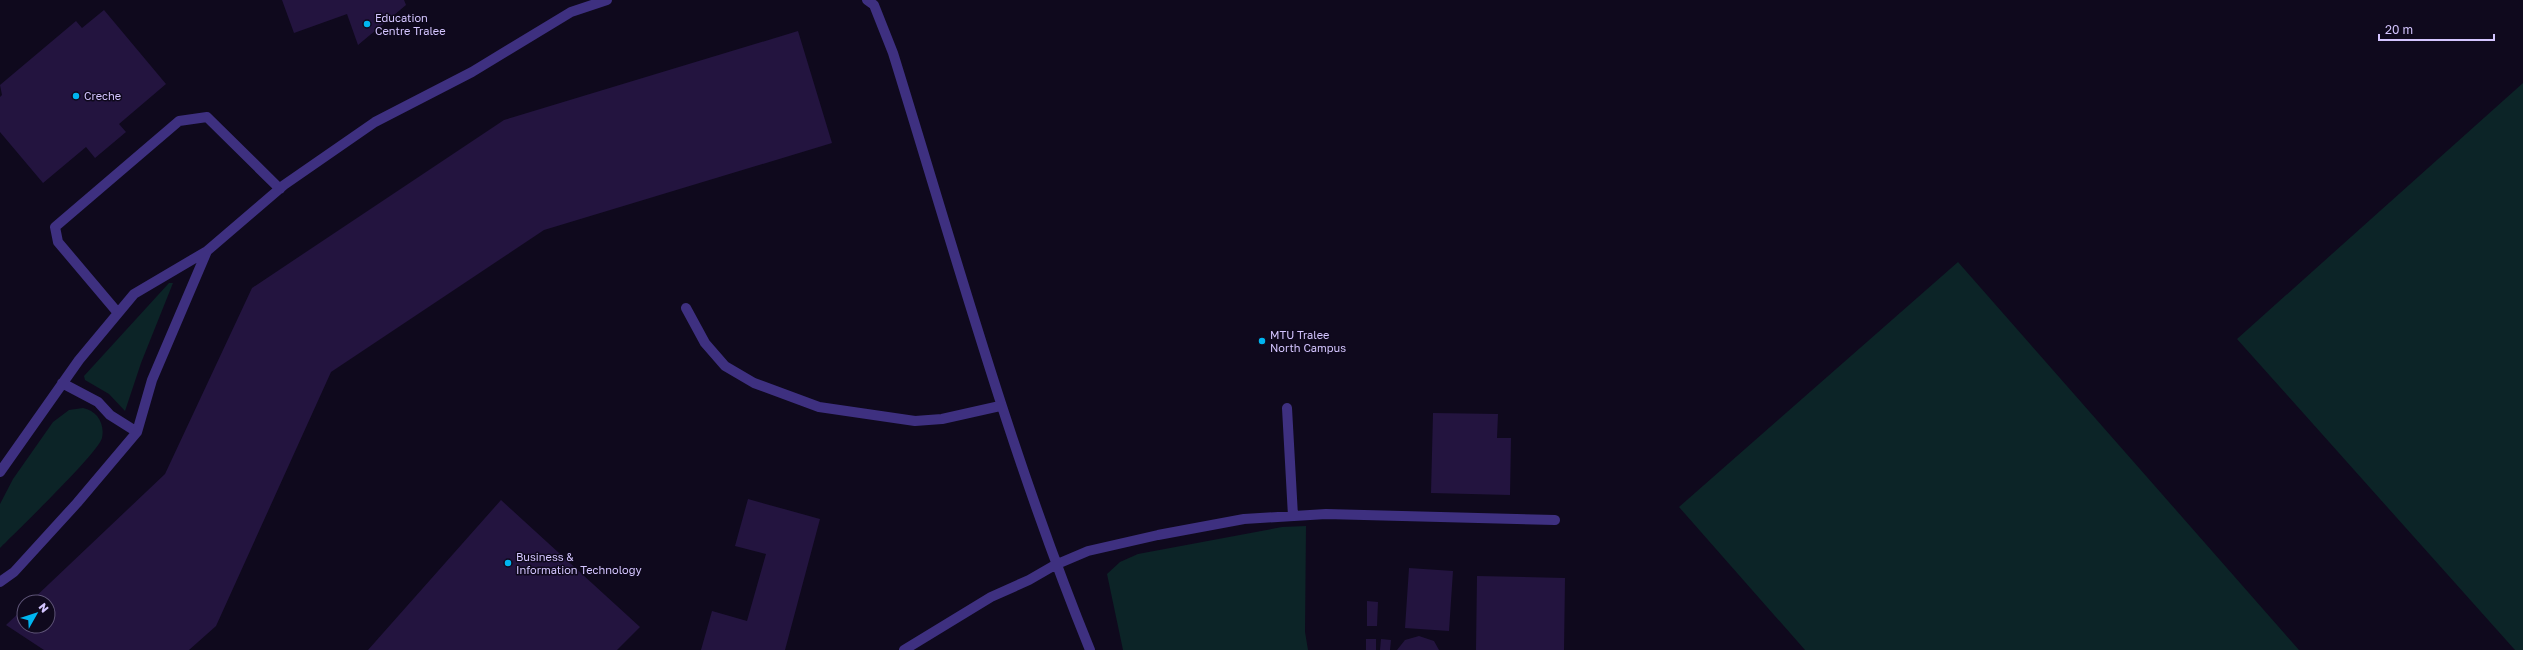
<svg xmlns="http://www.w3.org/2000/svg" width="2523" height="650" font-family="'Golos Text',sans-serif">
<rect width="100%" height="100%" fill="#0f091d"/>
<path fill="#0c2427" d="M2523,83V650H2515L2237,339Z
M1958,262L2299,650H1805L1679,507Z
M169,283H173L141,363L125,411L109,394L85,380L84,376Z
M83,408C97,411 105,423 102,438C98,453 17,531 0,548V504L13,479L53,422L69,410Z
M1306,526L1305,632L1308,650H1123L1107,574L1120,562L1138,554L1282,527Z"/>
<path fill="#23143f" d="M282,0H404L406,5L358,45L347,14L294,33Z
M104,10L166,84L119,124L126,132L95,158L86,147L43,183L0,132V97L2,95L0,85L76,21L82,28Z
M798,31L832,143L544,230L331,372L216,626L189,650H44L6,625L24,608V626H48V602H30L165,474L252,288L504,120Z
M1433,413L1498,414L1497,438H1511L1510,495L1431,493Z
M748,499L820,519L785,650H701L712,611L747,621L766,554L735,546Z
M501,500L640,627L617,650H368Z
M1409,568L1453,571L1449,631L1405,628Z
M1477,576L1565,578L1564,650H1476Z
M1367,601L1378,602L1377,626H1367Z
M1419,636L1434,641L1439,650H1397L1405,640Z
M1366,639H1376V650H1366Z
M1381,639L1391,640L1390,650H1380Z"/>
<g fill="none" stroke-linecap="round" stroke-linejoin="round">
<path stroke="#3e3080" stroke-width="10" d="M867,0L874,5L893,53C955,253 1011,456 1090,650
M686,308L705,343L725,366L754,383L819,407L915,421L942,419L1000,406
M118,313L58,242L55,227L179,121L207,117L280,189
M62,383L98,402L110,415L137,432
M1287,408L1293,516
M0,472L79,360L134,294L207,251
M0,582L14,572L77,503L137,432L152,380L207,251L284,185L375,122L472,72L571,12L607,0
M904,650L991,597L1029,580L1055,565L1088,551L1158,535L1244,519L1326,514L1555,520"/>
</g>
<g fill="#00b5f0" stroke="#0f091d" stroke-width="1.5">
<circle cx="367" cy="24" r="4"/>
<circle cx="76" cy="96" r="4"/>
<circle cx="1262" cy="341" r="4"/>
<circle cx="508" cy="563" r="4"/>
</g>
<g text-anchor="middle" stroke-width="3" stroke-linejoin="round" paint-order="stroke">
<g font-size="11" fill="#d4c5ff" stroke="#0f091d" text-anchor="start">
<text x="375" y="22">Education<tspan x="375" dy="13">Centre Tralee</tspan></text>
<text x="84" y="100">Creche</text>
<text x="1270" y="339">MTU Tralee<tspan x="1270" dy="13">North Campus</tspan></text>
<text x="516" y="561">Business &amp;<tspan x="516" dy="13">Information Technology</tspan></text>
</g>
</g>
<g transform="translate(36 614) rotate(51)"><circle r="19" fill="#0f091d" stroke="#5e5477"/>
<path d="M0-3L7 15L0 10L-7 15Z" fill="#00b5f0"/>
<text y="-6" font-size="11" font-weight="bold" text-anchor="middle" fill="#d4c5ff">N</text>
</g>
<path d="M2379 34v6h115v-6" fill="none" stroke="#d4c5ff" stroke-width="2"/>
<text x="2385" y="34" font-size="12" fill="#d4c5ff" stroke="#0f091d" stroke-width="3" paint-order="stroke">20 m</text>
</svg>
